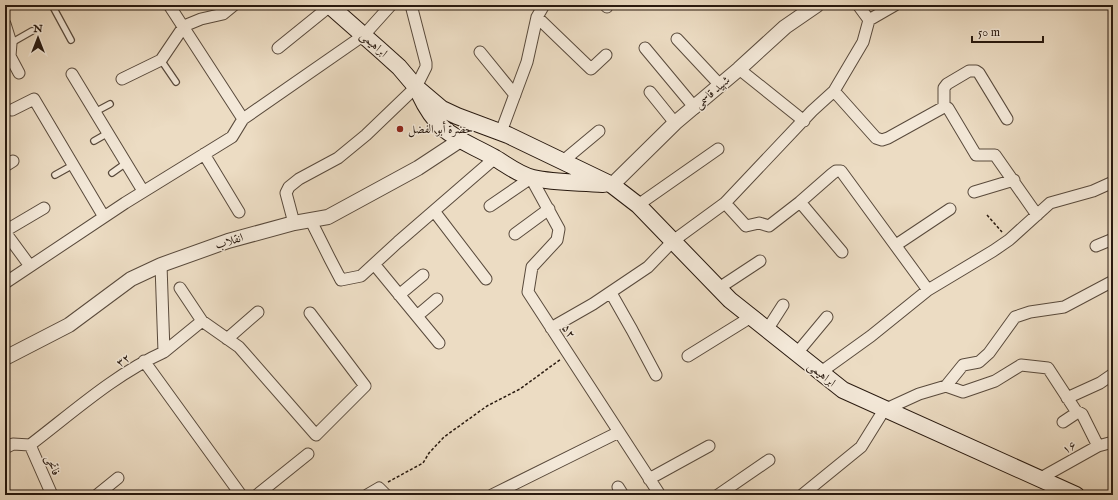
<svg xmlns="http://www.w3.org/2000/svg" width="1118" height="500" font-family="'IM FELL English',Amiri,serif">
<rect width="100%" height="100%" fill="#ecdcc3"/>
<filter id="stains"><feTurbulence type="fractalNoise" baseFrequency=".005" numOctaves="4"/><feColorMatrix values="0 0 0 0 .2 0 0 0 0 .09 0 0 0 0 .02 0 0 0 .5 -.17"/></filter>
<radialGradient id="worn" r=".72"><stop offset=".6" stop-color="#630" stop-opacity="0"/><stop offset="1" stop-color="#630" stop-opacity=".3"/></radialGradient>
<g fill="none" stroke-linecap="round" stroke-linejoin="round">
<defs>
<path id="service" d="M52,5L71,40
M11,43L32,31
M161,60L176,82
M95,112L110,104
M94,141L108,133
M112,173L126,163
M55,175L73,165"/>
<path id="minor" d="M169,5L243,119
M605,5L607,7
M537,17L591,69L606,55
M869,20L895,5
M5,24L11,43L10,56L19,73
M677,39L720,85
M278,48L330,6
M645,48L695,108
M480,52L515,95
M739,69L804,121
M72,74L143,191
M122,79L161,60L184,26L201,19L223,14L234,5
M834,91L876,138L882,140L888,138L944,107L948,108L976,155H995L1037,215
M650,92L675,123
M944,107V88L947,84L969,71H976L979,73L1007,119
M12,110L34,99L104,217
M501,132L527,62L537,17L544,5
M204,154L239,212
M563,161L599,131
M5,166L13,161
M974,192L1014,180
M800,202L842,252
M725,203L746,226L759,223L769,226L800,202L832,174L836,171H841L928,290
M638,205L718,149
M490,206L531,178L559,229L557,240L532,267L528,292L660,495
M434,211L486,279
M311,221L330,259L341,280L361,276L398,242L495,158
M294,223L286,193L289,187L299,179L338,158L366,135L416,87L426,67V63L411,5
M5,231L44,208
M5,232L30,266
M515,234L549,209
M896,245L950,209
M1096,246L1113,239
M374,264L439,343
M5,283L125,203L232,137L243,119L364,35L391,5
M180,288L202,321
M719,288L760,261
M611,293L632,330L656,375
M399,295L423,275
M417,316L437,299
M551,328L593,304L648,267L673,241L725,203L812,111L834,91L863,42L869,20L858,5
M767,330L783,305
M227,339L258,312
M164,352L202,321L239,347L316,435L365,386L310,313
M797,353L827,317
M688,356L751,317
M144,361L241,495
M821,372L871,336L928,290L993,251L1009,240L1050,203L1093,191L1113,182
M946,386L963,392L995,381L1021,365L1048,368L1076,411L1075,414L1063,422
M1067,398L1100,383L1113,374
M1076,411L1082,414L1098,446
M30,445C72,413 115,374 164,352L161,265
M30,445L52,495
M5,448L13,444L30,445
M649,479L709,446
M1039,479L1098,446L1113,442
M618,487L623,495
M97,495L118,478
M257,495L308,454
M367,495L379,488L386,495
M492,495L619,432
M718,495L769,460
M802,495L861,447L884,410L919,394L946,386L963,365L979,362L989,353L1015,317L1030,312L1064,307L1113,281"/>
<path id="tertiary" d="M612,185L675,123L739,69L785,27L817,5
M5,358L69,325L131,279L161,265L228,241L294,223L328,217L418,168L459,141"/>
<path id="secondary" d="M329,5L379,49L399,67L416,87L442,109L457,116L508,135L612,185L638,205L730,300L843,390L1076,495
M419,93C439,136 457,137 495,158C507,165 519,175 533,178C555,183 580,182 603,184"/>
</defs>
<use href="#service" stroke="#594a3c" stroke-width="8"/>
<use href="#minor" stroke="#594a3c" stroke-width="13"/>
<use href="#tertiary" stroke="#594a3c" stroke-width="16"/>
<use href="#secondary" stroke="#28190f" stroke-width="18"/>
<path stroke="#28190f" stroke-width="1.5" stroke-dasharray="3 2" stroke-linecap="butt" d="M987,215L1002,232
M388,482L423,463L429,453L444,437L487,406L520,389L561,359"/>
<use href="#service" stroke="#f3e8d8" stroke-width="5.5"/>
<use href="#minor" stroke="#f3e8d8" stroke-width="11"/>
<use href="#tertiary" stroke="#f3e8d8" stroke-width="14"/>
<use href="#secondary" stroke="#f3e8d8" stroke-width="16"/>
</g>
<circle fill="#8f2418" stroke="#f3e8d8" stroke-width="1.5" cx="400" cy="129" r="4"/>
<g text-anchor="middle" stroke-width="3" stroke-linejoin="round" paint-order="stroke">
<g font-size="12" fill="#28190f" stroke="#f3e8d8">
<text transform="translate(374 44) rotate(42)" y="4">ابراهیمی</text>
<text transform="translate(712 92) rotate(-41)" y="4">شهید قاسمی</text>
<text transform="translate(229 241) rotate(-17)" y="4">انقلاب</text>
<text transform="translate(569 331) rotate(57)" y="4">۵۲</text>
<text transform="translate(123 360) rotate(-34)" y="4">۳۲</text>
<text transform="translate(822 374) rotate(39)" y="4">ابراهیمی</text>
<text transform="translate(1069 447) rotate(-30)" y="4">۱۶</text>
<text transform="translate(53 465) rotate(67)" y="4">فاتحی</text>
</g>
<g font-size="12" fill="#28190f" stroke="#f3e8d8" text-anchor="start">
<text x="408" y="133">حضرة أبو الفضل</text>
</g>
</g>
<rect width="1118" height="500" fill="none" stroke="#ecdcc3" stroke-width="20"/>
<rect x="6" y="6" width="1106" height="488" fill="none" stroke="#28190f" stroke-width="2"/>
<rect x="10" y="10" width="1098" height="480" fill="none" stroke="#28190f"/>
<g transform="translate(38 38)" stroke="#f3e8d8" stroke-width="3" paint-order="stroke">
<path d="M0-3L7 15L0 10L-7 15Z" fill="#28190f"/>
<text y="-6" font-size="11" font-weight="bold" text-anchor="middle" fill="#28190f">N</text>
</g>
<path d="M972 36v6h71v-6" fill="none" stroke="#28190f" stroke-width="2"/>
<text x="978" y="36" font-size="12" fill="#28190f" stroke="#f3e8d8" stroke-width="3" paint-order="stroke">50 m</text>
<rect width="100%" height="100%" filter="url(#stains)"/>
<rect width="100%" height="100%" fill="url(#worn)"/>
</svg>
